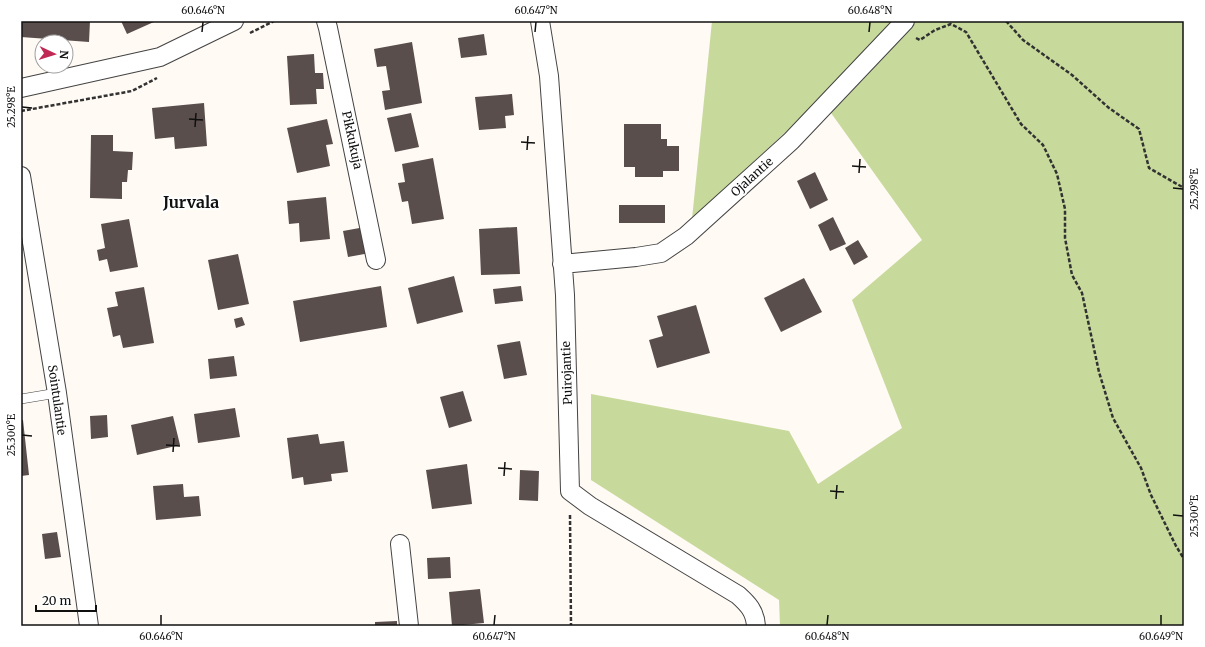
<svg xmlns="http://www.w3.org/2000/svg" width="1205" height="647" font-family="Merriweather,serif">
<rect width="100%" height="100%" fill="#fffaf4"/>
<path fill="#c7da9c" d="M712,21H1184V626H780L779,600L591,480V394L789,431L818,484L902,428L852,300L922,240L821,99L692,219Z"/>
<path fill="#594e4c" d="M21,21H90L89,42L21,37Z
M121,21H156L127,34Z
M484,34L487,55L461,58L458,38Z
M412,42L422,103L385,110L382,91L390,90L386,66L377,67L374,49Z
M314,54L315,73H323L324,89H316L317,104L290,105L287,56Z
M512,94L514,115L505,116L506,128L479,130L475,97Z
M204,103L207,146L175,149L174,137L155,139L152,108Z
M411,113L419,147L395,152L387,118Z
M327,119L333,144L326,145L330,166L297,173L287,128Z
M624,124H661V139H667V146H679V171H663V177H635V167H624Z
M91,135H113V151L133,152L132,170H128L127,182H122V199L90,198Z
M433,158L444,219L412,224L408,201L402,202L398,183L405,182L402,164Z
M815,172L828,200L810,209L797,181Z
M326,197L330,239L300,242L299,223L289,224L287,201Z
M619,205H665V223H619Z
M833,217L846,244L830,251L818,225Z
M129,219L138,267L110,272L107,259L99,261L97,250L105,248L101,224Z
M365,227L370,253L348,257L343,231Z
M517,227L520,274L481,275L479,229Z
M858,240L868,257L854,265L845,248Z
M238,254L249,304L218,310L208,260Z
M454,276L463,312L417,324L408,288Z
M804,278L822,312L781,332L764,298Z
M381,286L387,327L300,342L293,301Z
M521,286L523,301L495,304L493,289Z
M144,287L154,343L123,348L120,335L113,337L107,308L118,306L115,292Z
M696,305L710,353L657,368L649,340L663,336L657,316Z
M242,317L245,325L236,328L234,319Z
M520,341L527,375L504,379L497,345Z
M234,356L237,376L210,379L208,359Z
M463,391L472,421L449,428L440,397Z
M235,408L240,437L198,443L194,414Z
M107,415L108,437L91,439L90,416Z
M173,416L180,445L137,455L131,425Z
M21,420H23L29,475L21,476Z
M318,434L320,444L344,441L348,472L331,474L332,481L304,485L303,477L292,479L287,438Z
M467,464L472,504L432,509L426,470Z
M520,470L539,471L538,501L519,500Z
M183,484L184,497L199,496L201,516L156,520L153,486Z
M57,532L61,557L45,559L42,534Z
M450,557L451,578L428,579L427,558Z
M480,589L484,623L452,626L449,592Z
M397,621V626H375V622Z"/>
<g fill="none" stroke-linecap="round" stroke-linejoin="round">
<defs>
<path id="service" d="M21,399L57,393"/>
<path id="minor" d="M326,21L328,28L376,260
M540,21L549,76L565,295L570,491L590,506L738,595C748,604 755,611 756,626
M21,88L160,57L234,21
M21,176L57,393L89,626
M562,264L636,257L661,253L686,236L791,141L905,21
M400,544L409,626"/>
</defs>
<use href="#service" stroke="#434343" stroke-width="10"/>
<use href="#minor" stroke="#434343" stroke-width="20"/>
<path stroke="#323232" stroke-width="2.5" stroke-dasharray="4 2" stroke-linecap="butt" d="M1006,21L1023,40L1072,75L1109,108L1139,129L1149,168L1184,188
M250,33L274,21
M916,38L920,40L935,30L951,24L966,32L1021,124L1043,145L1057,174L1065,209V238L1072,275L1082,293L1099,372L1113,418L1141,468L1151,495L1176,546L1184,559
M21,111L132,91L157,78
M570,515L571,626"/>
<use href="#service" stroke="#fff" stroke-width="9"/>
<use href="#minor" stroke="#fff" stroke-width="18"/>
</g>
<path fill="none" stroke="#101010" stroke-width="1.5" d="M202,32L203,22M535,32L536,22M869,32L870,22M22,107L32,108M189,119L203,120M195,127L196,113M521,142L535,143M527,150L528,136M852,166L866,167M859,173L860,159M1173,188L1183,189M22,435L32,436M166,445L180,446M173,452L174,438M498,468L512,469M504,476L505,462M830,491L844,492M836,499L837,485M1173,515L1183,516M161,625V615M494,625L495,615M827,625L828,615M1161,625V615"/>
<g text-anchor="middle" stroke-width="4" stroke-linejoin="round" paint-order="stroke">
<g font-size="12" fill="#101010" stroke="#fff">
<text transform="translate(352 140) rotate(78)" y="4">Pikkukuja</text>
<text transform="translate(752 177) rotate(-42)" y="4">Ojalantie</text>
<text transform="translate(567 373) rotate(-92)" y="4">Puirojantie</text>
<text transform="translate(57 400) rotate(82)" y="4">Sointulantie</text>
</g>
<g font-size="16" font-weight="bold" fill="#101010" stroke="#fff">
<text x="191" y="208">Jurvala</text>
</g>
</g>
<rect width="1205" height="647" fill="none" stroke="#ffffff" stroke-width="44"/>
<g transform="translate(54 54) rotate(94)"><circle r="19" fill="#ffffff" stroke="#9f9f9f"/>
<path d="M0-3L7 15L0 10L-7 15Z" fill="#bf2954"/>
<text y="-6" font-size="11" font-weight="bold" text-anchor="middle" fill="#101010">N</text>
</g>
<path d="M36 605v6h60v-6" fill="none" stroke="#101010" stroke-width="2"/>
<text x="42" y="605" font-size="12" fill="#101010" stroke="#ffffff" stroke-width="3" paint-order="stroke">20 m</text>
<rect x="22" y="22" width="1161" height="603" fill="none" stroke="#101010" stroke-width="1.5"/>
<g font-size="10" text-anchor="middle" fill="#101010">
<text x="203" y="14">60.646°N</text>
<text x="536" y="14">60.647°N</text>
<text x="870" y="14">60.648°N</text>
<text transform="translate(11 107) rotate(-90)" y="4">25.298°E</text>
<text transform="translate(1194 189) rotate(-90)" y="4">25.298°E</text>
<text transform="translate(11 435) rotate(-90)" y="4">25.300°E</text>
<text transform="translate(1194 516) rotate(-90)" y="4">25.300°E</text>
<text x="161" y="640">60.646°N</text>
<text x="494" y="640">60.647°N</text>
<text x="827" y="640">60.648°N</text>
<text x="1161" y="640">60.649°N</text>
</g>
</svg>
